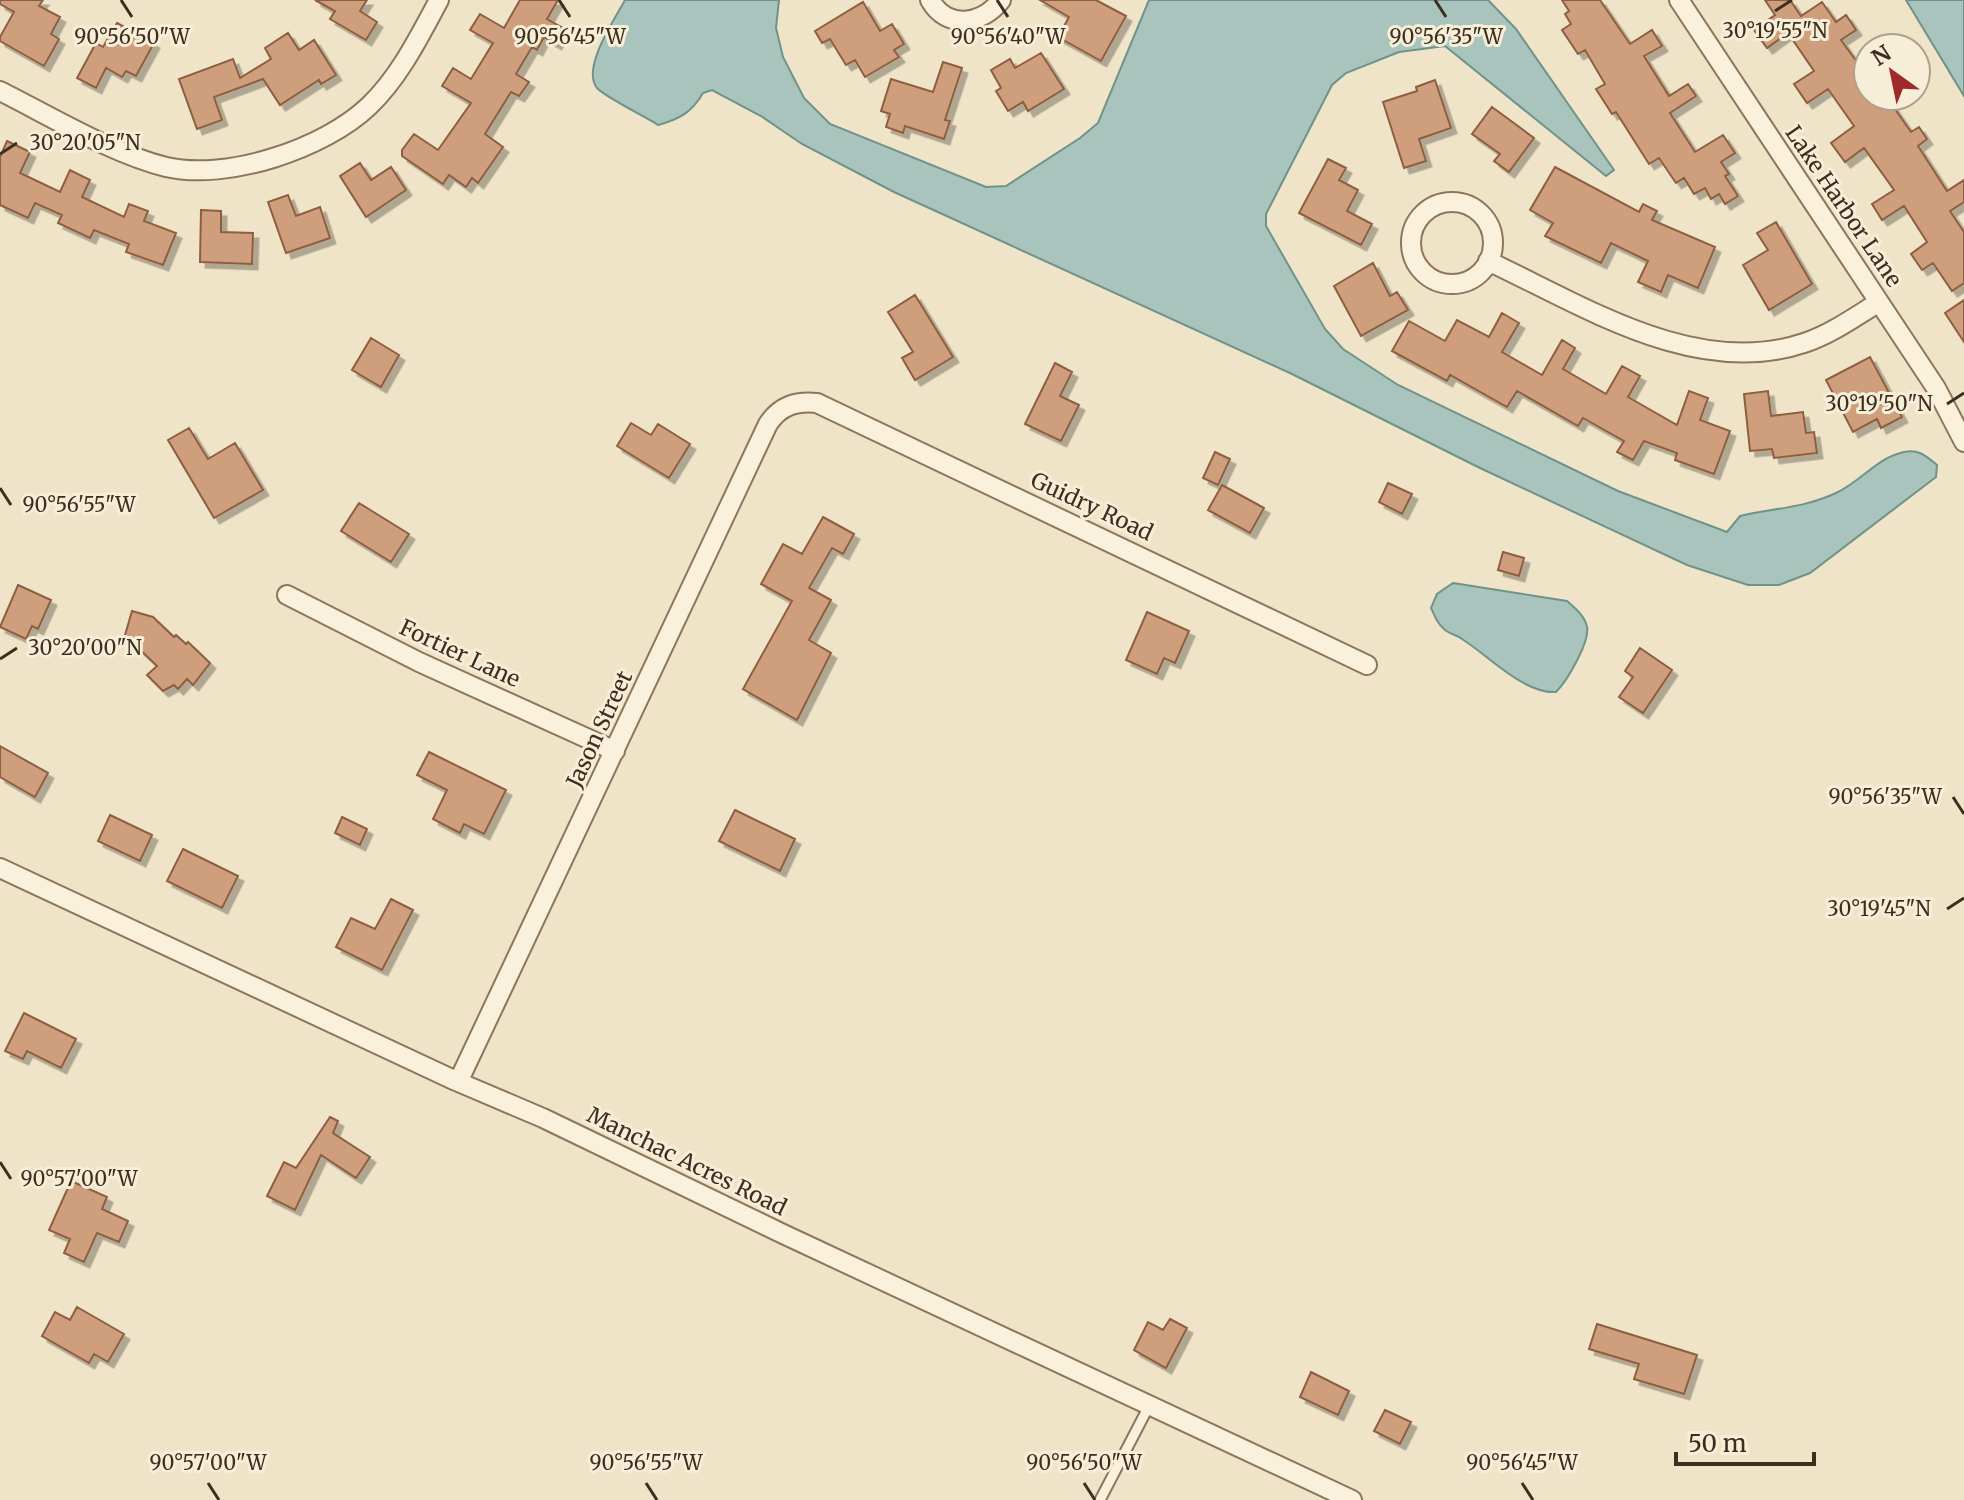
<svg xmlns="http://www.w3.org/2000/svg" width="1964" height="1500" font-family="Merriweather,serif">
<defs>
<filter id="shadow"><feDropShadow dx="5.5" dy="5.5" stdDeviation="0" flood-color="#0004"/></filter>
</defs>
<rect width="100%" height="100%" fill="#f0e4c8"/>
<path fill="#a9c4bc" stroke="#6f938a" stroke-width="2" d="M625,0H779L776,28L783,57L804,98L830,124L986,187L1006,186L1080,138L1098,123L1149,0H1488L1516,29L1614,170L1606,176L1445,46L1399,52L1346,73L1332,85L1266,214V226L1325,329L1343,349L1398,385L1618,491L1727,532L1740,516C1774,508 1804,508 1836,493C1862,481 1876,458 1904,452C1919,449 1926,456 1937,465L1936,477L1810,573L1779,585H1748L1687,565L1480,468L1292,374L894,192L802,144L761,116L712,90L703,93C692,112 680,119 658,125C646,117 605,97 597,88C581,68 615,19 625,0Z
M1906,0H1964V96Z
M1453,583L1567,601C1575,608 1585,616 1587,627C1590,642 1567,681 1556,692C1524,694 1489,656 1462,639C1457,635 1450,634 1445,630C1438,624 1435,617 1431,608L1437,594Z"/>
<path fill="#cf9f7d" stroke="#8d5f41" stroke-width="2" filter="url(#shadow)" d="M0,0H43L39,6L60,17L51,34L59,39L44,66L0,41V37L14,12L0,4Z
M315,0H367L360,11L377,22L366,40L330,19L335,11Z
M520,0H558L547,19L565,29L556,44L544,37L537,50L532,47L516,74L529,82L519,96L511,92L485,134L503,147L478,183L472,178L466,187L449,175L443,184L402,156V150L414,134L438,150L471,103L442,86L453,68L471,79L493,43L470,30L480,14L504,28Z
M1040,0H1096L1126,16L1101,61L1058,37L1069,17Z
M1562,0H1600L1630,44L1652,30L1662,46L1644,56L1669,96L1688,84L1696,96L1670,113L1695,152L1723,135L1735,153L1721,162L1729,174L1725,176L1738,196L1725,204L1719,194L1711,199L1705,188L1694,194L1684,178L1676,183L1659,158L1649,164L1616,112L1612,114L1596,89L1605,84L1585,50L1578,54L1562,30L1571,24L1565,14L1569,11Z
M1765,0H1790L1801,16L1822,2L1836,22L1846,15L1856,30L1841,40L1868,77V96H1886L1911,132L1919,127L1927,139L1918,146L1947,191L1964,180V202L1950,211L1964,232V283L1952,291L1933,263L1922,270L1911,254L1927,242L1904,206L1882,220L1872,204L1894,190L1864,148L1845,162L1831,143L1854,126L1828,89L1807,103L1794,84L1814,71L1788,33L1767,48L1754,30L1775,15Z
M863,2L880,31L892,24L904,44L894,50L899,57L865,77L855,60L846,65L830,39L822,43L815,31Z
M117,23L154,43L136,76L126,71L122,77L106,68L96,88L77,78L96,43L103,47Z
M288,33L299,50L314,40L336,75L321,84L319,80L280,105L263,79L214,97L222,120L197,129L179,79L233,59L240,78L271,59L265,48Z
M1041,53L1064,89L1028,111L1023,102L1008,111L996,91L1001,88L991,70L1010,59L1015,68Z
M943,62L962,68L945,120L950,121L944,139L905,126L903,133L886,127L890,114L881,111L891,79L933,92Z
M1435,80L1451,128L1419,139L1426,161L1404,168L1383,102L1417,91L1416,87Z
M1492,107L1534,138L1509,172L1494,161L1500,154L1472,134Z
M7,141L30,152L20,173L60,192L70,170L90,180L82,197L124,217L129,204L148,211L144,221L176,233L163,265L126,252L129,244L94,230L90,238L58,223L62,215L35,203L28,218L0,205V157Z
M1328,159L1346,168L1339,180L1358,190L1347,211L1372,224L1361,245L1299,213Z
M360,163L371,180L391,167L406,190L366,217L340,176Z
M1555,167L1639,212L1643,204L1657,211L1652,220L1715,247L1698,288L1668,275L1661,292L1638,282L1648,261L1611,243L1601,263L1545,236L1553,223L1530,210Z
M288,195L296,216L320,207L330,238L286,253L268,202Z
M201,210L221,211V232L253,233L252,264L200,262Z
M1776,222L1812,284L1769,310L1743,265L1768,250L1757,233Z
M1373,263L1390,296L1397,292L1408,310L1361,336L1334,286Z
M915,295L953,357L915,380L902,358L913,352L888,312Z
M1964,300V342L1945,313Z
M1502,313L1519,323L1502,352L1542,375L1562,340L1575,348L1563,369L1606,394L1622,366L1640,376L1628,397L1677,425L1689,391L1708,398L1700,420L1730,431L1714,474L1675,460L1677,453L1644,441L1633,460L1617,452L1624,441L1583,418L1578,426L1517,391L1507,407L1450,375L1447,381L1392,351L1409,321L1445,341L1457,320L1489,337Z
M371,338L399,355L381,387L352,370Z
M1870,357L1902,417L1881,428L1877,419L1853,432L1826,380Z
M1055,363L1072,372L1060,396L1079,405L1061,441L1025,424Z
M1768,391L1771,416L1803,412L1806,433L1814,432L1817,453L1774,458L1772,449L1750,451L1744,394Z
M631,423L651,435L658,424L690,444L669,478L617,446Z
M189,428L208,459L235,443L263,490L214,518L168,440Z
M1215,452L1230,459L1218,485L1203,478Z
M1388,483L1412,494L1402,514L1379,502Z
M1222,485L1264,508L1250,533L1208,510Z
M359,503L409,534L391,562L341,531Z
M823,517L854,534L843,554L832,548L809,588L831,600L809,640L831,653L797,720L743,689L792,601L761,584L783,544L802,554Z
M1503,552L1524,558L1519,576L1498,570Z
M18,585L51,600L38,629L32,626L26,639L0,627Z
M132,611L153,617L174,637L176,635L186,644L188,642L210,663L193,685L187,679L178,689L174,685L163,691L147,675L157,666L136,646L123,642Z
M1147,612L1189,631L1175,663L1164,658L1157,674L1126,660Z
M1640,648L1672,670L1643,713L1619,697L1633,677L1625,671Z
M0,746L48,773L35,797L0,777Z
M429,752L506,790L484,834L464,824L460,833L433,819L447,790L417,775Z
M735,810L795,839L780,871L719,841Z
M110,815L152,835L140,861L98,841Z
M342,817L367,829L360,845L335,833Z
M183,849L238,876L222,908L167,881Z
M391,899L413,910L382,970L336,947L351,918L375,929Z
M24,1013L76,1039L61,1068L27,1051L23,1059L5,1051Z
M330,1117L338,1121L333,1133L370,1157L356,1178L321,1155L295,1210L267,1196L284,1162L296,1168Z
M71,1181L107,1197L102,1209L128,1221L119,1242L97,1233L84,1262L64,1253L70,1239L49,1230Z
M77,1307L124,1334L108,1362L94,1354L89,1363L42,1336L55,1312L70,1320Z
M1170,1319L1187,1328L1166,1368L1134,1350L1148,1322L1163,1330Z
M1597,1324L1697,1355L1684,1394L1634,1379L1639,1364L1589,1349Z
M1311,1372L1349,1391L1338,1415L1300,1397Z
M1385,1410L1411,1422L1400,1444L1374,1431Z"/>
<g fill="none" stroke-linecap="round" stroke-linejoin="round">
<defs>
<path id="service" d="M1100,1500L1149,1406"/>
<path id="minor" d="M930,0C947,30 982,25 1001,0
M1679,0L1936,388L1964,442
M0,91C50,116 113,154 166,167C227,181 324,149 369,106C400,76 419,37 439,0
M1411 243a41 41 0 1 1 82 0a41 41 0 1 1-82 0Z
M1488,261C1584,306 1696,379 1804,343C1831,334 1855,317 1879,302
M287,595L419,662L615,751
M0,868L456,1081L543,1118L781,1233L1352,1500
M456,1081L460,1078L768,424C780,406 795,401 817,403L1367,665"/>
</defs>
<use href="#service" stroke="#8d765c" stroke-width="13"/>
<use href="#minor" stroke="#8d765c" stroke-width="22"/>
<use href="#service" stroke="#faf1dc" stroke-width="9"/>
<use href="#minor" stroke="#faf1dc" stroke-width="18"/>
</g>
<path fill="none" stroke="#3d2e20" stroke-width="3" d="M121,0L132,17M559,0L570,17M997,0L1008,17M1435,0L1446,17M1775,11L1792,0M0,154L17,143M1947,404L1964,393M0,488L11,505M0,659L17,648M1953,797L1964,814M1947,909L1964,898M0,1162L11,1179M208,1483L219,1500M646,1483L657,1500M1084,1483L1095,1500M1522,1483L1533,1500"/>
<g text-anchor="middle" stroke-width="6" stroke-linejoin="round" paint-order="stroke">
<g font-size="22" fill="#3d2e20" stroke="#f7eed8">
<text transform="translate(1844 206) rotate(56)" y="8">Lake Harbor Lane</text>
<text transform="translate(1092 506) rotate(25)" y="8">Guidry Road</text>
<text transform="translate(460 653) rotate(25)" y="8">Fortier Lane</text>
<text transform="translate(599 729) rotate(-65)" y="8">Jason Street</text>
<text transform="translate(687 1161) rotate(26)" y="8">Manchac Acres Road</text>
</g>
</g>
<g font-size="20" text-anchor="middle" fill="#3d2e20" stroke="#f7eed8" stroke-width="6" stroke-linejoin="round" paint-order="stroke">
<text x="1775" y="38">30°19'55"N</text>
<text x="132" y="44">90°56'50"W</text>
<text x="570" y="44">90°56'45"W</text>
<text x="1008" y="44">90°56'40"W</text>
<text x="1446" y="44">90°56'35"W</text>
<text x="85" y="150">30°20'05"N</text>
<text x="1879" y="411">30°19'50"N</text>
<text x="79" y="512">90°56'55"W</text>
<text x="85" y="655">30°20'00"N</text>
<text x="1885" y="804">90°56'35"W</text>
<text x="1879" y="916">30°19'45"N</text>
<text x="79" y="1186">90°57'00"W</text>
<text x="208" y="1470">90°57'00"W</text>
<text x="646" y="1470">90°56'55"W</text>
<text x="1084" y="1470">90°56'50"W</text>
<text x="1522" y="1470">90°56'45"W</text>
</g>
<g transform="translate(1892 72) rotate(327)"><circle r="38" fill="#f7eed8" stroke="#ada18e" stroke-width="2"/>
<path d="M0-6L14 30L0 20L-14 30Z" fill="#9e2a2b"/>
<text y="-12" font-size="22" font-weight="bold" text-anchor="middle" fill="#3d2e20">N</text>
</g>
<path d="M1676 1452v12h138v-12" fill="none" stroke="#3d2e20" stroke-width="4"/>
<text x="1688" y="1452" font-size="24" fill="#3d2e20" stroke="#f7eed8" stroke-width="6" paint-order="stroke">50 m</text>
</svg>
